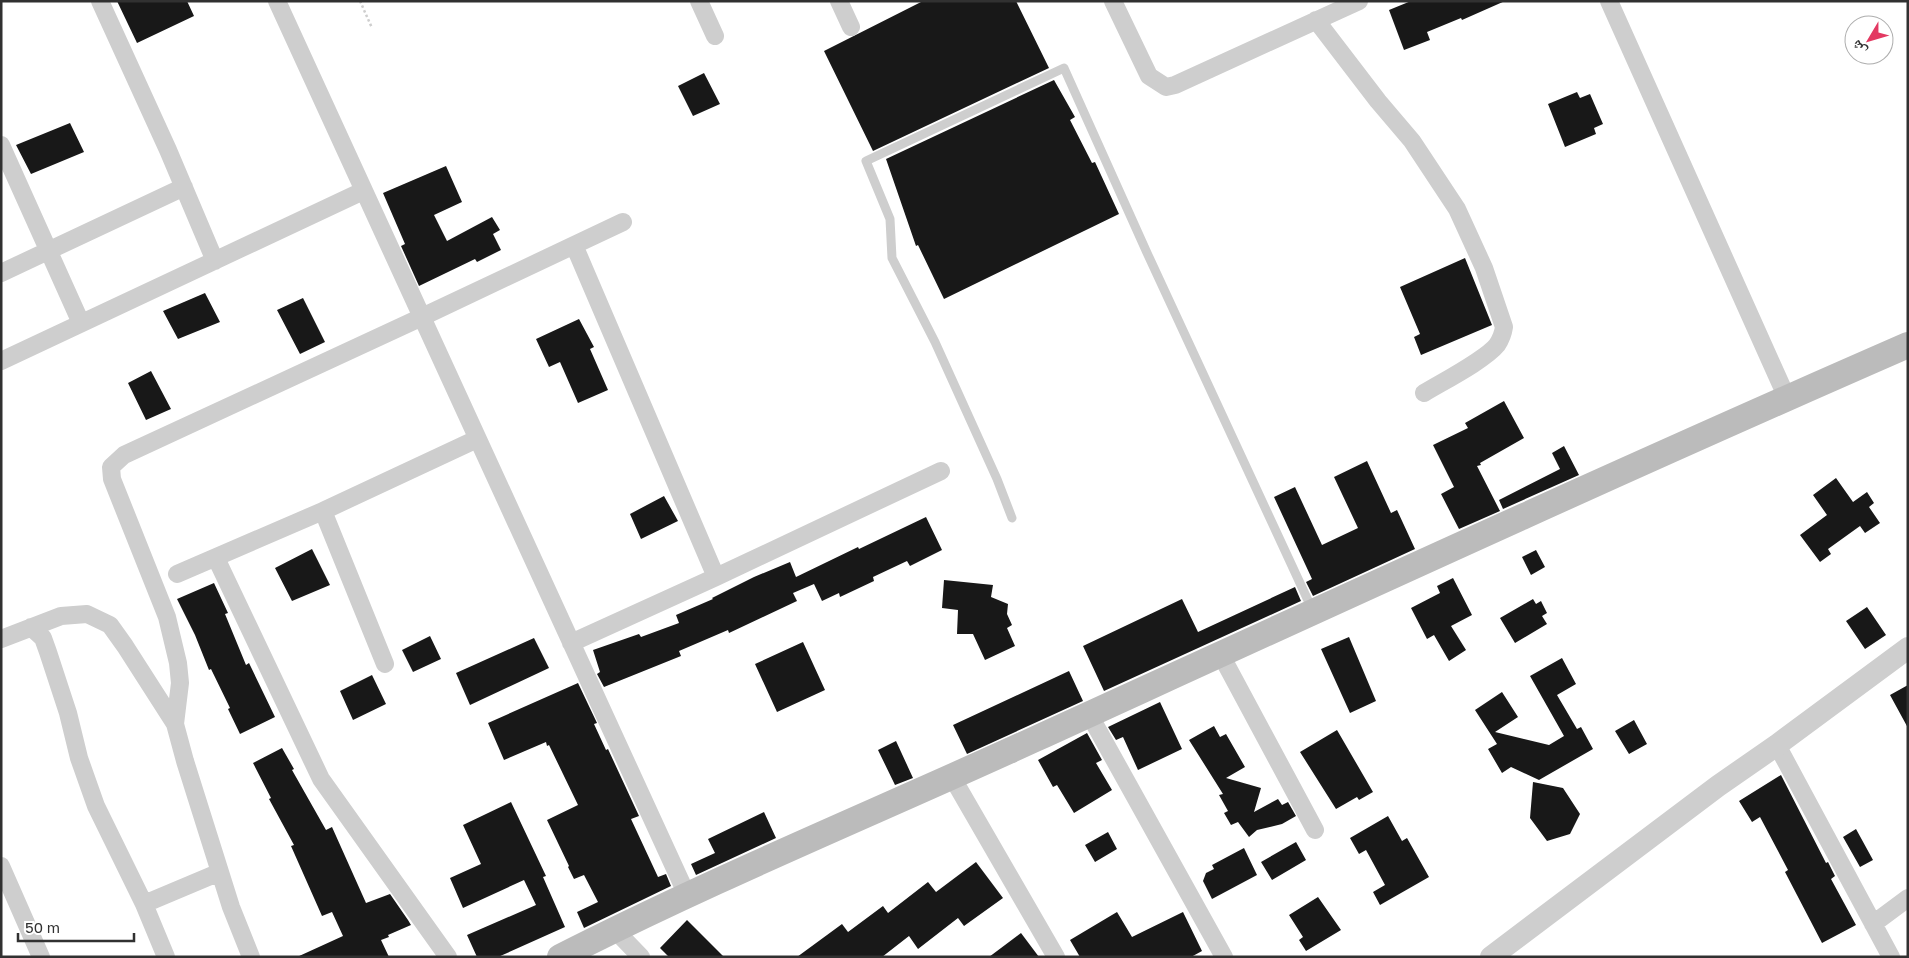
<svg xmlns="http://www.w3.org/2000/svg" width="1909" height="958" font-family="'Golos Text','Noto Naskh Arabic',sans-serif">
<rect width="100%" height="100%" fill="#fff"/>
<path fill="#181818" d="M117,1H187L194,16L137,43Z
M923,1H1016L1049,68L873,151L824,51Z
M1411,1H1505L1462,20L1461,18L1427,32L1430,40L1404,50L1389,10Z
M704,73L720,104L693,116L678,86Z
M1054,80L1075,117L1070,120L1092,163L1095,162L1119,214L944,299L918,245L916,246L886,159Z
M1577,92L1580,98L1590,94L1603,124L1594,128L1596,134L1565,147L1548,104Z
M70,123L84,152L31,174L16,145Z
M446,166L462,202L434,215L447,241L492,217L500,230L493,234L501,250L477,262L475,259L419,286L401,246L405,244L383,193Z
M1465,258L1492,325L1421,355L1414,337L1420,334L1400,287Z
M205,293L220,322L178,339L163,311Z
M303,298L325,342L300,354L277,310Z
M579,319L594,347L590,349L608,390L578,403L560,362L549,367L536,339Z
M151,371L171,409L146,420L128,383Z
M1504,401L1524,438L1480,463L1481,465L1477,466L1500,511L1459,529L1441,494L1454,487L1433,445L1468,428L1465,423Z
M1564,446L1579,475L1503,509L1499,500L1560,469L1552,453Z
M1367,461L1391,513L1397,510L1415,549L1313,596L1306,582L1312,579L1274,497L1295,487L1322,545L1358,528L1334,477Z
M1836,478L1853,502L1867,492L1874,503L1869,507L1880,523L1865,533L1860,526L1828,549L1831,554L1820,562L1800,535L1827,515L1813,495Z
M664,496L678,521L641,539L630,514Z
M926,517L942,550L910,566L907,561L873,577L874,581L840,597L839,593L822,601L814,584L793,593L797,601L729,633L728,630L679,651L681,656L604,687L597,674L600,672L593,650L639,634L641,637L679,623L676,615L713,599L712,598L754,577L790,562L796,577L858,547L859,549Z
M312,549L330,585L292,601L275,568Z
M1536,550L1545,567L1531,575L1522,557Z
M1453,578L1472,615L1451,626L1466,650L1449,661L1434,635L1427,639L1411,608L1440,593L1437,586Z
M944,580L993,585L991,597L1008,604L1007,614L1012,625L1007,628L1015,646L985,660L973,634H957L958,610L942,608Z
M214,583L228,613L225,614L246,665L249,663L275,717L240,734L228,709L230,708L211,669L209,670L195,635L177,599Z
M1295,587L1301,601L1104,691L1083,646L1182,599L1198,632Z
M1533,599L1536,604L1541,601L1547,613L1542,616L1547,624L1515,643L1500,618Z
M1867,607L1886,635L1865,649L1846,621Z
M430,636L441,659L413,672L402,650Z
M1349,637L1376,701L1350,713L1321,649Z
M534,638L549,668L470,705L456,673Z
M803,642L825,690L777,712L755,664Z
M1562,658L1576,684L1557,695L1577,729L1581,727L1593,749L1539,780L1511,767L1502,773L1488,749L1497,744L1475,710L1502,692L1518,717L1495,732L1549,745L1564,736L1530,676Z
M1069,671L1083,701L967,754L953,725Z
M372,675L386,704L353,720L340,691Z
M578,683L597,723L594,724L606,750L608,749L639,816L631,819L658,877L666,874L671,886L584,928L577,912L598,902L584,875L574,879L568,867L569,866L547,820L578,805L549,745L547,746L546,742L504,760L488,723Z
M1908,685V728L1890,695Z
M1160,702L1182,749L1138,770L1123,737L1116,740L1108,727Z
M1634,720L1647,744L1629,754L1615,731Z
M1214,726L1220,737L1226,734L1245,767L1226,778L1261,788L1254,812L1278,799L1282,805L1288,802L1296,816L1282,824L1257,830L1249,837L1238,822L1231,825L1224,813L1228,811L1219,795L1223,794L1189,740Z
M1337,730L1373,792L1359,800L1357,797L1336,809L1300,752Z
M1087,733L1102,760L1096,763L1112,790L1074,813L1057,785L1053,787L1038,760Z
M896,741L913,778L895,785L878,750Z
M282,748L294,769L292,770L326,830L332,827L366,903L390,894L408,920L411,925L388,935L389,937L381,940L389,957H297L343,936L332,912L322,916L291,846L294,845L269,799L271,798L253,763Z
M1781,775L1826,863L1828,862L1835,876L1831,879L1856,925L1822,943L1785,872L1788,870L1760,817L1752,822L1739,801Z
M1533,782L1563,788L1580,814L1570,834L1547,841L1530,818Z
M511,802L546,876L543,877L565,927L498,957H477L467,935L536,905L524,880L463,908L450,878L481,864L463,825Z
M764,812L776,838L696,875L691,864L715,853L708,839Z
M1388,816L1402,841L1407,838L1429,877L1380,905L1373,892L1385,885L1366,850L1359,854L1350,838Z
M1856,829L1873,860L1860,867L1843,837Z
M1108,832L1117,849L1095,862L1085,845Z
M1296,842L1306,860L1272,880L1261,862Z
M1244,848L1257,875L1212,899L1203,881L1206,873L1214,869L1212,865Z
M976,862L1003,898L964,926L958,918L918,949L909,936L882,957H797L842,924L848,932L883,906L888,913L928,882L936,892Z
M1318,897L1341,930L1306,951L1299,940L1303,937L1289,915Z
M1117,912L1132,937L1183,912L1202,951L1191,957H1080L1070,940Z
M687,920L724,957H669L660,948Z
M1021,933L1039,957H989Z"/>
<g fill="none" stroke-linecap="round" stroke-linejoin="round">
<path stroke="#cecece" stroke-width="2.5" stroke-dasharray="2.5 2.5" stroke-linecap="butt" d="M360,1L372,28"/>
<path stroke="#cecece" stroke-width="9" d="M1012,518L997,479L935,342L892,258L890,219L866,161L1064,68L1148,255L1312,609"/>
<path stroke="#cecece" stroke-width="18" d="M100,1L168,150L215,261
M277,1L687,895
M699,1L715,36
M839,1L851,27
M1113,1L1149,76L1166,87L1175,85L1359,1
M1609,1L1787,398
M1316,20L1378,101L1412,141L1457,209L1484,268L1504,327C1503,334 1501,339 1497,345C1485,360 1442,382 1424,393
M1,145L81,323
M574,245L716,577
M1,273L184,187
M1,361L363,191
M323,511L385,664
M216,558L321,779L448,957
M177,574L323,511L477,439
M31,627L43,638L48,652L68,713L79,758L96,806L144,904L166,957
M1,639L61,616L87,614L110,625L125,646L175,724
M571,643L716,577L941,471
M1221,655L1315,830
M1089,714L1224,957
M1777,745L1891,957
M952,777L1056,957
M1,866L41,957
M144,904L220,872
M1873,924L1908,898
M614,929L641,957
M251,957L231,907L185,761L175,724L180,683L178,663L167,617L112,479L111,467L124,455L422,317L623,222"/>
<path stroke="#cecece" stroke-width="22" d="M1491,957L1718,786L1777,745L1908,648"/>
<path stroke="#bbb" stroke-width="26" d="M560,957C715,878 876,812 1033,740C1324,607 1615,473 1908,345"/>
</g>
<rect width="1909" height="958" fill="none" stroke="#313131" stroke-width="5"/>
<g transform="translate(1869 40) rotate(232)"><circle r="24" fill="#ffffff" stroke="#adadad"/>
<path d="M0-4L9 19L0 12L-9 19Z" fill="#e33962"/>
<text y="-8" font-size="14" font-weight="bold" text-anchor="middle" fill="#313131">ش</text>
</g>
<path d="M18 933v8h116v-8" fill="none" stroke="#313131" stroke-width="2.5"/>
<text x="25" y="933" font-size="15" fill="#313131" stroke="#ffffff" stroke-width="4" paint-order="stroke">50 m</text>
</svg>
